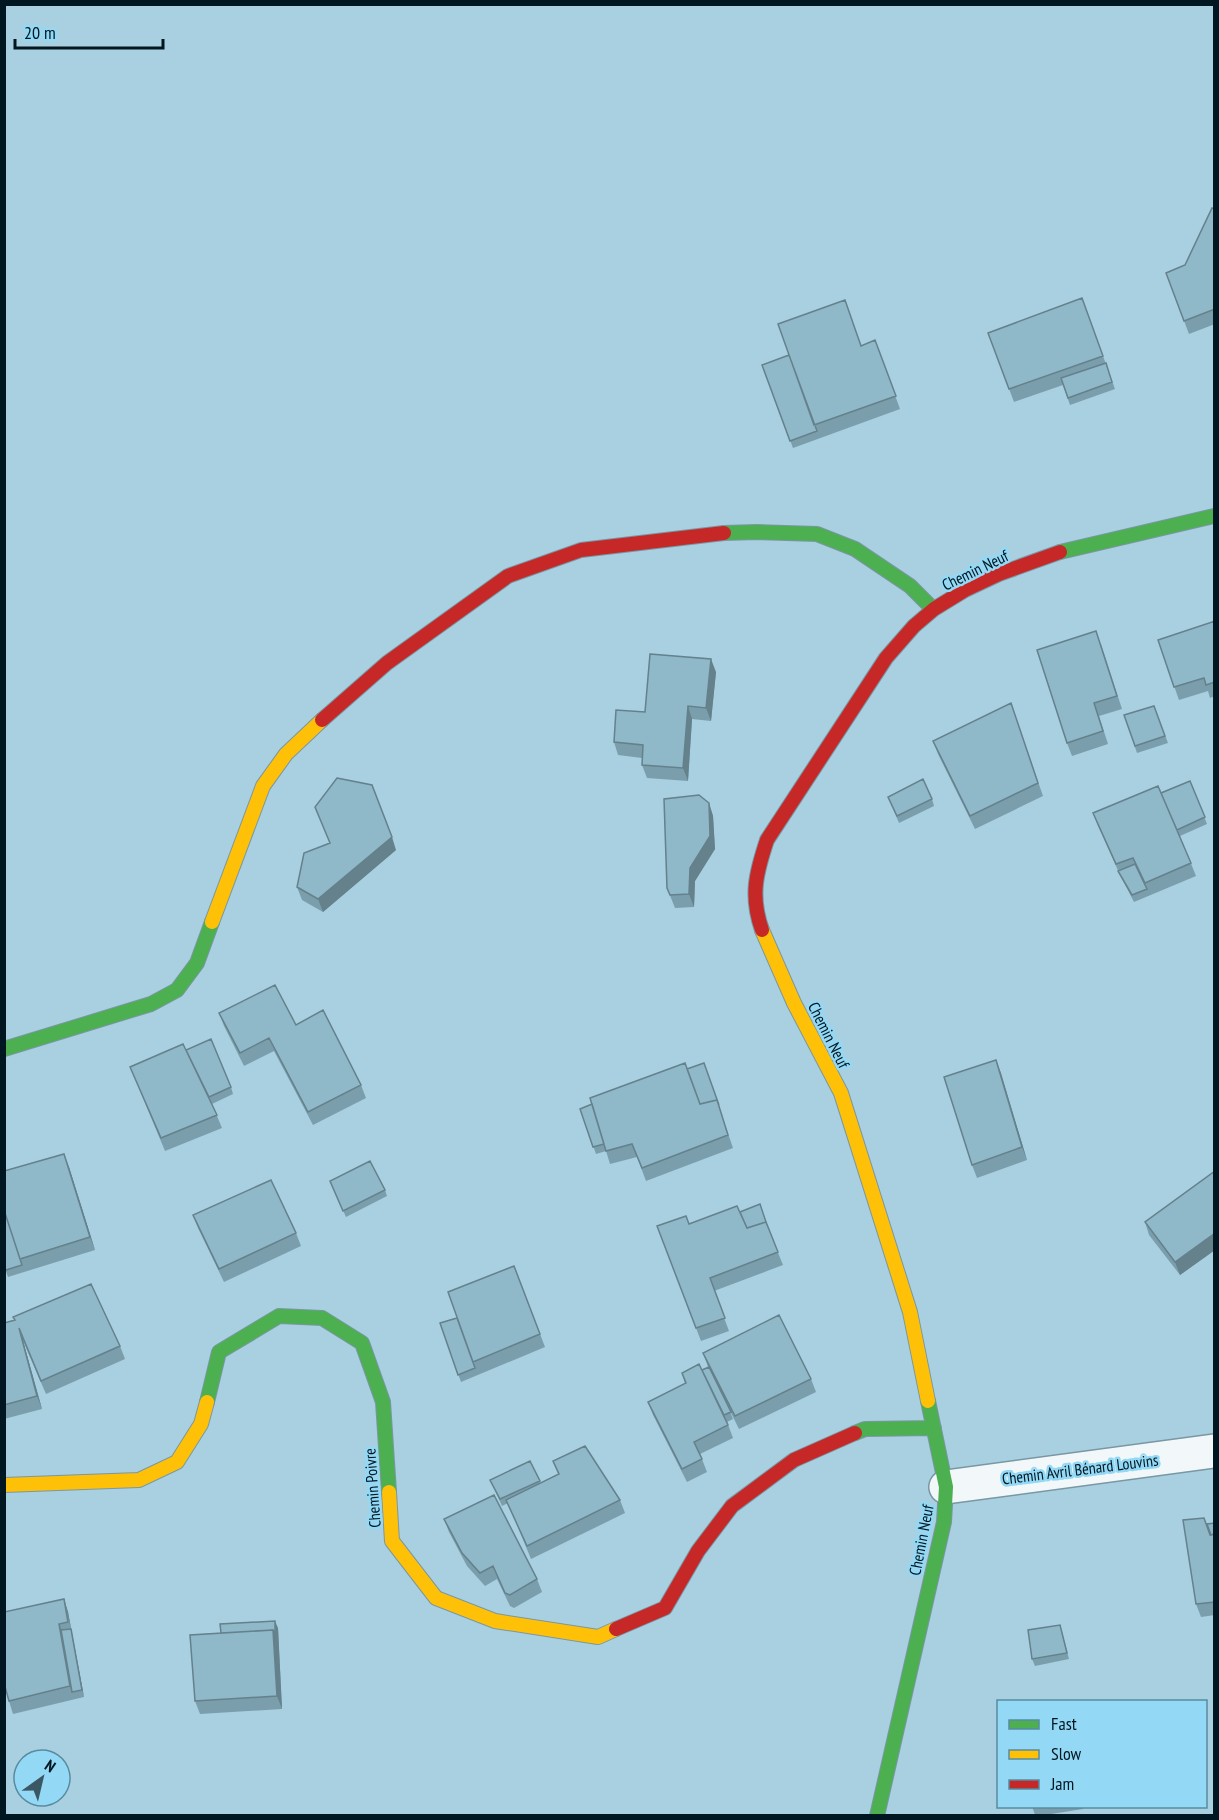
<svg xmlns="http://www.w3.org/2000/svg" width="1219" height="1820" font-family="'PT Sans Narrow',sans-serif">
<rect width="100%" height="100%" fill="#a9d0e0"/>
<g fill="none" stroke-linecap="round" stroke-linejoin="round">
<defs>
<path id="street" d="M946,1487L1214,1451"/>
<path id="fast" d="M724,533L757,532L817,534L855,549L910,586L933,609
M1060,552L1214,516
M4,1049L151,1004L177,990L197,963L212,922
M207,1402L219,1352L279,1316L322,1318L362,1343L383,1402L389,1492
M855,1433L865,1429L934,1428
M877,1816L944,1522L946,1487L928,1401"/>
<path id="slow" d="M212,922L263,786L286,754L322,720
M762,930L794,1003L841,1093L910,1312L928,1401
M4,1485L139,1480L177,1462L201,1424L207,1402
M389,1492L392,1541L436,1598L495,1621L598,1637L616,1629"/>
<path id="jam" d="M322,720L387,663L508,576L581,550L724,533
M762,930C750,896 756,873 767,840L886,658L914,626L934,609L965,590L999,574L1060,552
M616,1629L665,1608L698,1551L732,1506L794,1460L855,1433"/>
</defs>
<use href="#street" stroke="#7997a4" stroke-width="36"/>
<use href="#fast" stroke="#7997a4" stroke-width="16"/>
<use href="#slow" stroke="#7997a4" stroke-width="16"/>
<use href="#jam" stroke="#7997a4" stroke-width="16"/>
<use href="#street" stroke="#f2f8fa" stroke-width="33"/>
<use href="#fast" stroke="#4caf50" stroke-width="14"/>
<use href="#slow" stroke="#ffc107" stroke-width="14"/>
<use href="#jam" stroke="#c62828" stroke-width="14"/>
</g>
<path fill="#7b9eac" d="M1215,209V324L1189,334L1166,273L1185,265Z
M1082,298L1115,389L1070,405L1063,385L1014,402L988,333Z
M875,340L900,409L793,448L762,365L861,346Z
M1215,621V696L1210,698L1208,691L1179,700L1158,640Z
M1101,644L1122,709L1099,716L1108,744L1072,756L1067,743Z
M716,672L711,721L692,719L688,781L647,778L642,765V758L618,755L614,742L645,712Z
M1011,703L1043,796L975,829L938,754L933,741Z
M1154,706L1168,743L1137,753L1124,715Z
M1190,781L1207,824L1180,836L1196,876L1134,902L1121,877L1098,826L1093,813L1161,793Z
M888,797L932,799L934,806L899,823Z
M709,803L713,816L715,849L695,881L694,907L675,908L667,888Z
M396,850L323,912L302,900L297,887Z
M219,1013L296,1025L361,1085L366,1098L313,1125L274,1051L244,1066L224,1026Z
M186,1050L231,1087L233,1094L212,1104L222,1128L165,1151L130,1067Z
M996,1060L1027,1160L977,1178L972,1165Z
M704,1063L733,1148L646,1181L637,1157L610,1164L606,1151L596,1154L580,1109Z
M69,1167L95,1250L8,1277L4,1266Z
M1215,1171V1250L1180,1275L1149,1235L1145,1222Z
M330,1181L385,1190L387,1196L346,1217Z
M740,1212L768,1228L783,1265L714,1291L729,1331L701,1341L657,1226L689,1224Z
M193,1215L296,1233L301,1246L224,1282L198,1228Z
M514,1266L545,1347L461,1382L440,1323L457,1318L448,1292Z
M4,1323L120,1346L125,1359L46,1394L23,1341L42,1409L4,1419Z
M703,1353L811,1379L816,1392L739,1429L728,1407L733,1419L727,1422L733,1438L700,1454L707,1472L687,1482L653,1415L648,1402L685,1384L682,1373L702,1370L708,1367Z
M530,1461L540,1483L558,1474L553,1461L620,1500L625,1513L531,1559L508,1503L502,1506L490,1480Z
M444,1519L537,1579L542,1592L514,1608L510,1606L497,1579L485,1586L467,1566L449,1532Z
M1215,1523V1615L1201,1617L1196,1604Z
M64,1599L68,1612L84,1697L13,1714L9,1701Z
M278,1628L282,1709L200,1714L195,1701L221,1633Z
M1062,1632L1069,1659L1035,1666L1032,1659Z
M1032,1806H1083V1809L1045,1815H1035Z"/>
<path fill="#64818c" d="M711,659L716,672L711,721L706,708Z
M688,706L692,719L688,781L683,768Z
M709,803L713,816L715,849L695,881L694,907L689,894L690,868Z
M392,837L396,850L323,912L318,899Z
M996,1060L1001,1073L1027,1160L1022,1147Z
M64,1154L69,1167L95,1250L90,1237Z
M1215,1233V1250L1180,1275L1175,1262Z
M19,1328L23,1341L42,1409L37,1396Z
M64,1599L68,1612L84,1697L82,1690L71,1629Z
M275,1621L278,1628L282,1709L277,1696L273,1630Z
M59,1624L64,1637L72,1692L70,1686Z"/>
<path fill="#8fb8c8" stroke="#64818c" stroke-width="1.5" d="M1212,208L1215,209V309L1184,321L1166,273L1185,265Z
M1082,298L1103,356L1009,389L988,333Z
M845,300L861,346L875,340L896,396L814,425L778,324Z
M789,355L817,431L790,441L762,365Z
M1106,363L1112,382L1068,398L1061,378Z
M1215,621V682L1206,685L1204,678L1174,687L1158,640Z
M1096,631L1117,696L1094,703L1103,731L1067,743L1037,650Z
M650,654L711,659L706,708L688,706L683,768L642,765L643,745L614,742L616,710L645,712Z
M1011,703L1038,783L970,816L933,741Z
M1154,706L1165,736L1135,746L1124,715Z
M337,778L372,785L392,837L318,899L297,887L304,853L330,843L315,807Z
M923,779L932,799L897,816L888,797Z
M1190,781L1205,817L1177,830L1161,793Z
M1158,786L1191,863L1145,883L1133,858L1116,864L1093,813Z
M699,795L709,803L710,836L690,868L689,894L670,895L667,888L664,799Z
M1135,864L1147,889L1132,895L1118,871Z
M275,985L296,1025L323,1010L361,1085L308,1112L269,1038L240,1053L219,1013Z
M211,1039L231,1087L209,1097L186,1050Z
M183,1044L217,1115L161,1138L130,1067Z
M996,1060L1022,1147L972,1165L944,1077Z
M685,1063L700,1104L717,1100L728,1135L642,1168L632,1144L606,1151L590,1098Z
M704,1063L719,1105L717,1100L700,1104L687,1069Z
M592,1104L604,1144L593,1147L580,1109Z
M64,1154L90,1237L20,1259L4,1210V1171Z
M370,1161L385,1190L343,1211L330,1181Z
M1215,1171V1233L1175,1262L1145,1222Z
M271,1180L296,1233L219,1269L193,1215Z
M760,1204L767,1225L766,1222L747,1228L740,1212Z
M737,1206L747,1228L766,1222L778,1252L710,1278L725,1318L696,1328L657,1226L686,1216L689,1224Z
M4,1210L22,1265L6,1270L4,1266Z
M514,1266L540,1334L473,1362L448,1292Z
M91,1284L120,1346L41,1381L19,1328L37,1396L4,1405V1323L15,1320L13,1317Z
M779,1315L811,1379L735,1416L703,1353Z
M457,1318L475,1368L458,1375L440,1323Z
M699,1364L728,1425L694,1442L702,1459L682,1469L648,1402L686,1383L682,1373Z
M709,1367L731,1412L724,1415L702,1370Z
M585,1446L620,1500L527,1546L506,1500L559,1474L553,1461Z
M530,1461L540,1481L500,1499L490,1480Z
M494,1495L537,1579L510,1595L505,1593L493,1566L480,1573L462,1553L444,1519Z
M1204,1518L1210,1535L1215,1534V1602L1196,1604L1183,1520Z
M1215,1523V1534L1211,1535L1207,1524Z
M64,1599L68,1622L59,1624L70,1686L9,1701L4,1683V1612Z
M275,1621V1636L273,1630L221,1633L220,1624Z
M1060,1625L1067,1653L1032,1659L1028,1630Z
M71,1629L82,1690L72,1692L61,1630Z
M273,1630L277,1696L195,1701L190,1635Z"/>
<g text-anchor="middle" stroke-width="5" stroke-linejoin="round" paint-order="stroke">
<g font-size="16" fill="#001620" stroke="#93d9f6">
<text transform="translate(975 570) rotate(-26)" y="6">Chemin Neuf</text>
<text transform="translate(829 1035) rotate(63)" y="6">Chemin Neuf</text>
<text transform="translate(1080 1469) rotate(-7)" y="6">Chemin Avril Bénard Louvins</text>
<text transform="translate(372 1488) rotate(-94)" y="6">Chemin Poivre</text>
<text transform="translate(921 1540) rotate(-79)" y="6">Chemin Neuf</text>
</g>
</g>
<rect width="1219" height="1820" fill="none" stroke="#001620" stroke-width="12"/>
<rect x="997" y="1700" width="210" height="108" fill="#93d9f6" stroke="#588ba0" stroke-width="1.5"/>
<rect x="1009" y="1720" width="30" height="9" fill="#4caf50" stroke="#588ba0" stroke-width="1.5"/>
<text x="1051" y="1730" font-size="18" fill="#001620">Fast</text>
<rect x="1009" y="1750" width="30" height="9" fill="#ffc107" stroke="#588ba0" stroke-width="1.5"/>
<text x="1051" y="1760" font-size="18" fill="#001620">Slow</text>
<rect x="1009" y="1780" width="30" height="9" fill="#c62828" stroke="#588ba0" stroke-width="1.5"/>
<text x="1051" y="1790" font-size="18" fill="#001620">Jam</text>
<g transform="translate(42 1778) rotate(34)"><circle r="28" fill="#93d9f6" stroke="#588ba0" stroke-width="1.5"/>
<path d="M0-4.5L10 22L0 15L-10 22Z" fill="#3b5763"/>
<text y="-9" font-size="16" font-weight="bold" text-anchor="middle" fill="#001620">N</text>
</g>
<path d="M15 39v9h148v-9" fill="none" stroke="#001620" stroke-width="3"/>
<text x="24" y="39" font-size="18" fill="#001620" stroke="#93d9f6" stroke-width="4.5" paint-order="stroke">20 m</text>
</svg>
